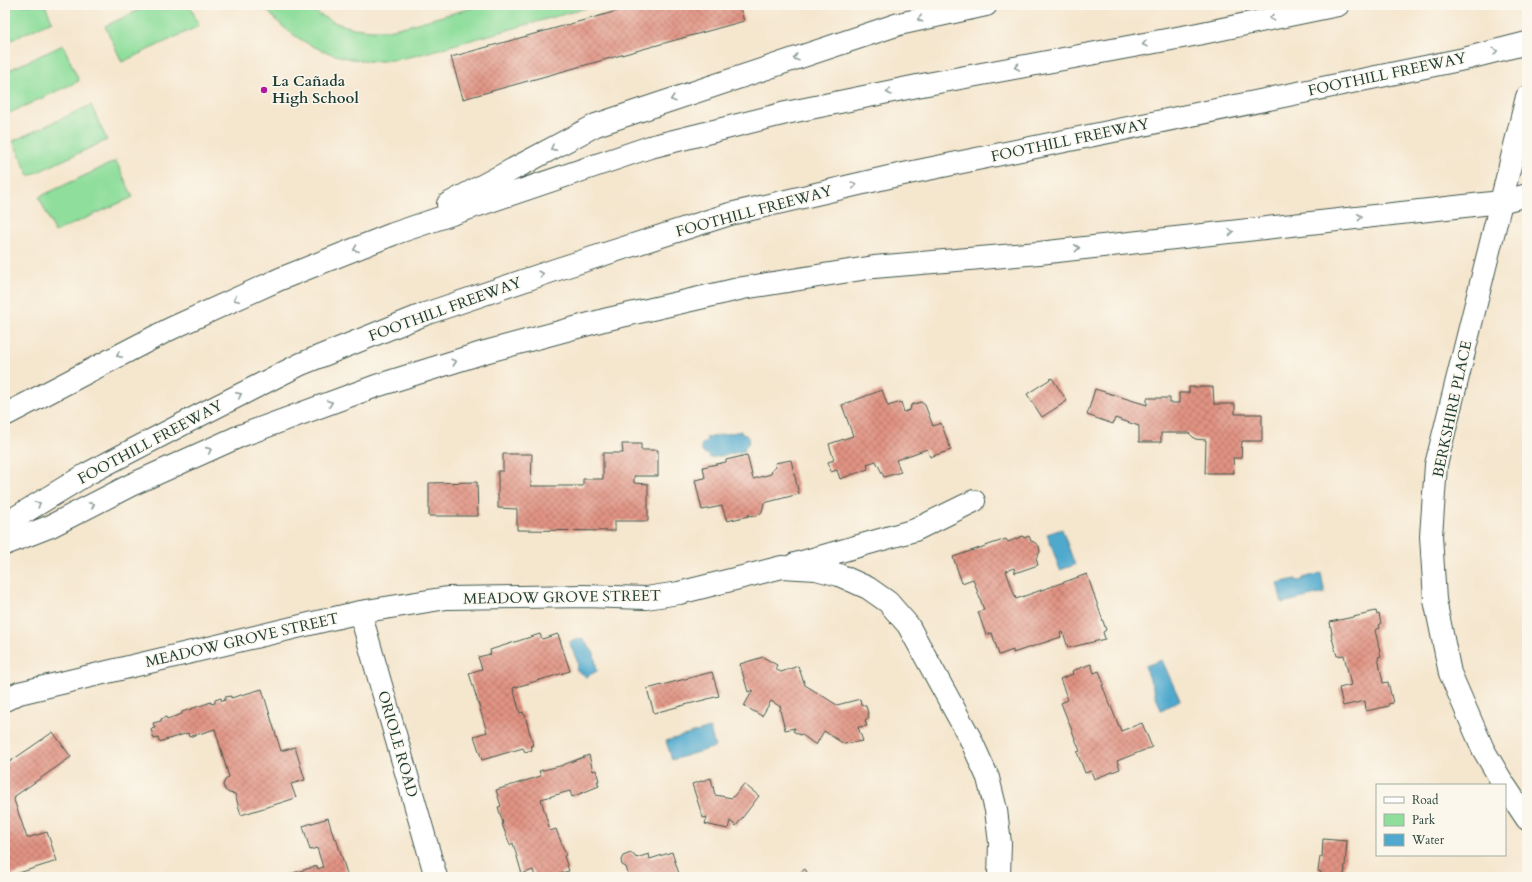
<svg xmlns="http://www.w3.org/2000/svg" width="1532" height="882" font-family="Cardo,serif">
<defs>
<pattern id="building-cross-hatch" width="8" height="8" patternUnits="userSpaceOnUse"><rect width="8" height="8" fill="#e19383"/><path d="M0 0l8 8M0 8l8-8" fill="none" stroke="#b6796c"/></pattern>
</defs>
<rect width="100%" height="100%" fill="#fbf7ec"/>
<filter id="ink" filterUnits="userSpaceOnUse"><feTurbulence type="fractalNoise" baseFrequency=".025" numOctaves="2"/><feDisplacementMap in="SourceGraphic" scale="8" xChannelSelector="R" yChannelSelector="G"/><feConvolveMatrix kernelMatrix="1 2 1 2 8 2 1 2 1" color-interpolation-filters="sRGB"/></filter>
<filter id="wash" filterUnits="userSpaceOnUse"><feTurbulence type="fractalNoise" baseFrequency=".012" numOctaves="4" result="noise"/><feDisplacementMap in="SourceGraphic" scale="16" xChannelSelector="R" yChannelSelector="G"/><feGaussianBlur stdDeviation="0.9" result="paint"/><feColorMatrix in="noise" values="0 0 0 0 0 0 0 0 0 0 0 0 0 0 0 0 0 1.4 0 .05"/><feComposite in="paint" operator="in"/></filter>
<g filter="url(#wash)">
<rect width="100%" height="100%" fill="#f5e6ce"/>
<path fill="#8fde9c" stroke="#578e68" d="M5,5H45L52,21L5,43Z
M150,5H190L199,26L122,62L105,26Z
M263,5H304L320,15L336,23L353,28L371,30H388L406,26L483,5H597L414,56C399,59 384,62 368,61C327,58 287,38 263,5Z
M63,45L79,81L5,115V72Z
M91,105L107,140L29,176L13,141Z
M116,161L133,197L55,232L39,197Z"/>
<path fill="#50a9cd" stroke="#387380" d="M741,431L742,434L746,435L749,439L748,444L744,448L745,451L710,458L709,455L703,453L701,449L702,444L707,441L706,438Z
M1062,529L1075,565L1060,570L1047,534Z
M1321,573L1325,593L1282,603L1277,583L1296,579L1297,581L1303,580V578Z
M582,638L594,653L597,671L586,677L576,670L578,663L569,642Z
M1162,660L1180,700L1161,710L1145,666Z
M710,728L715,747L672,760L666,741Z"/>
<g id="blocks">
<path fill="url(#building-cross-hatch)" d="M639,5H739L744,21L463,99L451,57Z
M1052,378L1067,401L1042,417L1027,394Z
M1189,387H1213L1214,404H1235V414H1262V441H1242L1241,458H1233L1234,473H1205L1206,440L1195,439L1189,433H1161V442H1139V426L1115,418L1113,424L1087,415L1095,389L1147,405V398H1170V403H1179V393H1189Z
M882,390L888,406L901,402L904,412L910,410L911,405L921,402L925,405L933,426L941,423L951,450L930,457L927,449L896,460L901,472L884,477L876,461L867,464L868,469L840,479L837,470L831,472L828,462L834,460L829,444L853,436L842,405Z
M622,444H641V450H658V476H634V483L648,484V521H615V531L517,530V509L498,508V471H503V454H532L531,486H583V479H603V453H623Z
M747,455L753,479L771,474L772,470L776,467L775,463L791,460L799,494L764,503L762,512L758,515L752,516L748,514L749,516L727,521L722,506L702,510L695,480L705,478L703,467L726,462V460Z
M477,482L478,516H429V483Z
M1023,536L1024,538L1029,536L1031,541L1034,542L1039,546L1040,552L1036,558L1038,565L1015,573L1014,568L1006,571L1016,599L1087,574L1106,630L1103,632L1105,639L1068,648L1063,632L1060,633L1061,637L1013,653V650L999,655L992,633L986,635L978,612L984,610L973,579L962,583L953,557L1006,539L1008,542Z
M1376,611L1377,615L1379,614L1381,624L1379,625L1380,628L1375,630L1381,656L1378,657L1383,683L1388,682L1393,703L1388,704L1389,706L1366,711L1365,701L1343,706L1339,688L1351,685L1344,655L1337,656L1331,634H1332L1330,622L1367,614V613Z
M540,634L542,639L558,634L570,671L513,688L520,713L523,712L524,715H525L533,745H531L532,750L525,752L523,748L482,760L474,736L487,732L469,673L482,669L478,657L491,654L490,650Z
M763,657L777,665L775,669L781,672L798,666L805,685L837,705L860,699L861,704L866,706L869,717L865,720L867,726L858,727L863,741L844,744L824,731L816,745L801,734L800,735L793,731L795,728L785,730L780,710L781,707L771,701L762,716L744,706L753,690L748,692L740,664Z
M1091,664L1094,673L1099,671L1104,684L1102,685L1121,731L1142,723L1152,747L1117,761L1120,769L1094,779L1091,771L1085,773L1077,752L1080,751L1061,703L1068,700L1060,679L1073,674L1072,671Z
M712,672L719,696L654,713L647,689Z
M262,689L281,751L295,747L305,780L291,784L296,798L241,815L235,794L229,793L225,790L223,785L225,780L229,777L215,729L189,737L188,733L159,742L158,738L154,739L151,729L155,728L153,723L161,721V719L166,717L167,719L182,714V712L211,702V704L215,703V700L221,698L222,701L225,700V697L231,696V698Z
M53,732L71,757L15,796L14,800L27,838L47,832L57,861L6,877L5,765Z
M589,755L593,771L596,770L599,781H597L599,786L572,797L570,791L541,799L550,831L556,829L566,855L564,856L569,871L560,873L561,877H535L533,870L522,874L513,843L510,845L502,824L503,823L498,807L501,806L496,790L541,776L539,771L560,766Z
M711,778L715,795L732,798L744,784L759,796L736,826L730,821L728,829L705,824L707,817L703,818L692,784Z
M328,818L334,838H336L348,877H291L290,874L317,866L318,869L323,867L317,848L310,850L303,826Z
M1323,839L1347,841L1344,877H1320L1321,872L1318,871L1320,857H1322Z
M672,852L680,877H629L626,867L622,865L621,860L623,856L631,853L635,856L636,858L649,854L650,859Z
M805,869L810,877H794Z"/>
</g>
</g>
<g filter="url(#ink)">
<use href="#blocks" fill-opacity="0" stroke="#3f564b" stroke-width="1"/>
<g fill="none" stroke-linecap="round" stroke-linejoin="round">
<defs>
<path id="street" d="M795,564L915,530L974,501
M360,612L436,877
M5,700L19,693L360,612L447,598L584,596L646,598L679,593L782,567L816,569L839,575L868,588L888,602L908,625L970,738L988,778L996,810L1000,843L999,877"/>
<path id="secondary" d="M1504,785L1483,749L1450,673L1435,600L1431,536L1436,465L1527,97
M1505,786L1527,819"/>
<path id="highway" d="M448,204L596,125L899,24L986,5
M5,415L170,329L280,279L393,234L650,147L786,113L922,85L1193,35L1338,5
M5,524L87,474L200,415L301,364L425,314L558,269L730,214L889,177L1464,59L1527,43
M5,544L51,526L131,485L240,436L376,386L485,352L604,320L743,288L874,267L1039,253L1501,202L1527,195"/>
</defs>
<use href="#street" stroke="#3f564b" stroke-width="24"/>
<use href="#secondary" stroke="#3f564b" stroke-width="24"/>
<use href="#highway" stroke="#3f564b" stroke-width="24"/>
<use href="#street" stroke="#fff" stroke-width="22"/>
<use href="#secondary" stroke="#fff" stroke-width="22"/>
<use href="#highway" stroke="#fff" stroke-width="22"/>
</g>
<defs><path id="oneway-chevron" d="M-2-3.5L2.5 0L-2 3.5" fill="none" stroke-width="1.6" stroke-linecap="round" stroke-linejoin="round"/></defs>
<g stroke="#8f9e9a">
<use href="#oneway-chevron" transform="translate(1272 18) rotate(168)"/>
<use href="#oneway-chevron" transform="translate(920 19) rotate(168)"/>
<use href="#oneway-chevron" transform="translate(1145 44) rotate(170)"/>
<use href="#oneway-chevron" transform="translate(1495 51) rotate(-14)"/>
<use href="#oneway-chevron" transform="translate(796 58) rotate(162)"/>
<use href="#oneway-chevron" transform="translate(1017 67) rotate(170)"/>
<use href="#oneway-chevron" transform="translate(889 92) rotate(168)"/>
<use href="#oneway-chevron" transform="translate(673 99) rotate(162)"/>
<use href="#oneway-chevron" transform="translate(553 148) rotate(152)"/>
<use href="#oneway-chevron" transform="translate(854 185) rotate(-13)"/>
<use href="#oneway-chevron" transform="translate(1360 217) rotate(-6)"/>
<use href="#oneway-chevron" transform="translate(1231 232) rotate(-6)"/>
<use href="#oneway-chevron" transform="translate(1077 248) rotate(-6)"/>
<use href="#oneway-chevron" transform="translate(356 249) rotate(158)"/>
<use href="#oneway-chevron" transform="translate(541 274) rotate(-19)"/>
<use href="#oneway-chevron" transform="translate(236 299) rotate(155)"/>
<use href="#oneway-chevron" transform="translate(119 355) rotate(153)"/>
<use href="#oneway-chevron" transform="translate(454 362) rotate(-18)"/>
<use href="#oneway-chevron" transform="translate(239 395) rotate(-26)"/>
<use href="#oneway-chevron" transform="translate(330 403) rotate(-20)"/>
<use href="#oneway-chevron" transform="translate(209 450) rotate(-24)"/>
<use href="#oneway-chevron" transform="translate(38 504) rotate(-32)"/>
<use href="#oneway-chevron" transform="translate(92 505) rotate(-27)"/>
</g>
</g>
<circle fill="#b5179e" stroke="#fbf7ec" stroke-width="1.5" cx="264" cy="90" r="4"/>
<g text-anchor="middle" stroke-width="3" stroke-linejoin="round" paint-order="stroke">
<g font-size="15" fill="#1f3d34" stroke="#fbf7ec">
<text transform="translate(1387 74) rotate(-12)" y="5">FOOTHILL FREEWAY</text>
<text transform="translate(1070 140) rotate(-12)" y="5">FOOTHILL FREEWAY</text>
<text transform="translate(754 211) rotate(-15)" y="5">FOOTHILL FREEWAY</text>
<text transform="translate(445 309) rotate(-20)" y="5">FOOTHILL FREEWAY</text>
<text transform="translate(1452 409) rotate(-78)" y="5">BERKSHIRE PLACE</text>
<text transform="translate(150 442) rotate(-28)" y="5">FOOTHILL FREEWAY</text>
<text transform="translate(562 597) rotate(-1)" y="5">MEADOW GROVE STREET</text>
<text transform="translate(242 640) rotate(-13)" y="5">MEADOW GROVE STREET</text>
<text transform="translate(398 744) rotate(74)" y="5">ORIOLE ROAD</text>
</g>
<g font-size="15" font-weight="bold" fill="#1f3d34" stroke="#fbf7ec" text-anchor="start">
<text x="272" y="86">La Cañada<tspan x="272" dy="17">High School</tspan></text>
</g>
</g>
<rect width="1532" height="882" fill="none" stroke="#fbf7ec" stroke-width="20"/>
<rect x="1376" y="784" width="130" height="72" fill="#fbf7ec" stroke="#a3ada2"/>
<rect x="1384" y="797" width="20" height="6" fill="#ffffff" stroke="#a3ada2"/>
<text x="1412" y="804" font-size="12" fill="#1f3d34">Road</text>
<rect x="1384" y="814" width="20" height="12" fill="#8fde9c" stroke="#a3ada2"/>
<text x="1412" y="824" font-size="12" fill="#1f3d34">Park</text>
<rect x="1384" y="834" width="20" height="12" fill="#50a9cd" stroke="#a3ada2"/>
<text x="1412" y="844" font-size="12" fill="#1f3d34">Water</text>
</svg>
